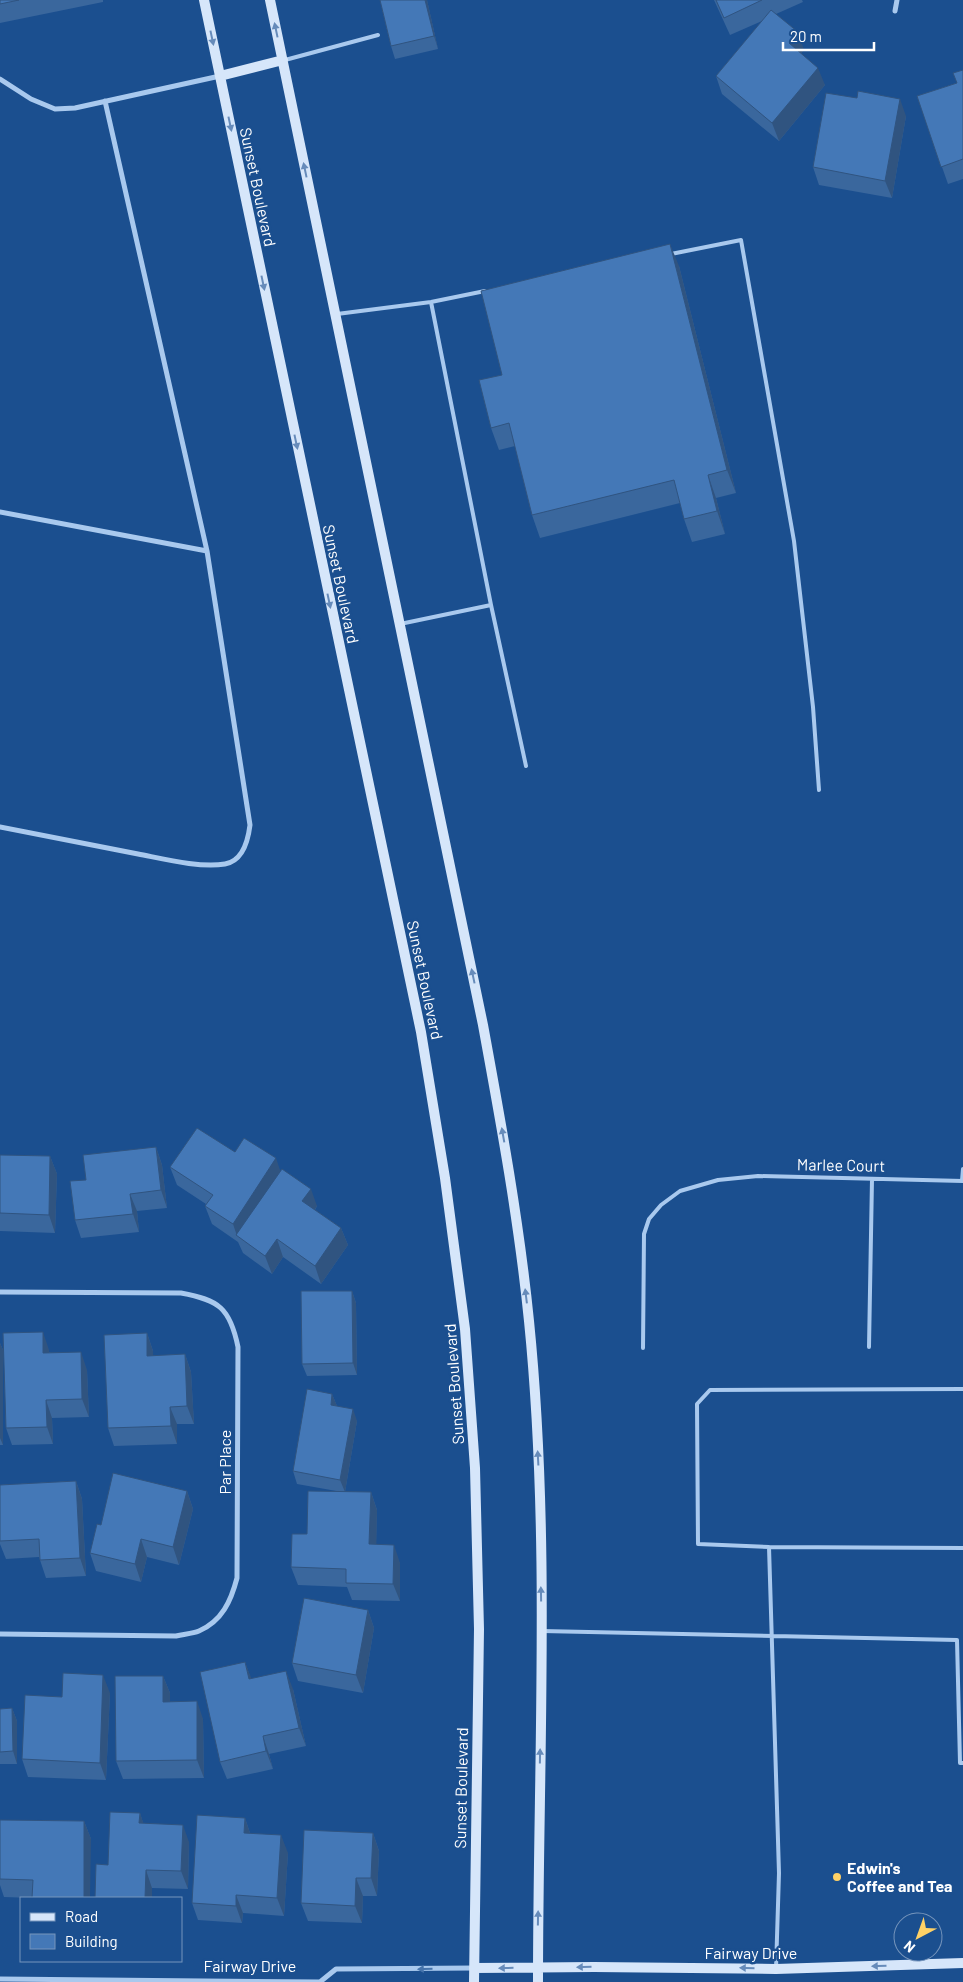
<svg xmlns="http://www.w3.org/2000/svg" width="963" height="1982" font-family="Barlow,sans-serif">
<rect width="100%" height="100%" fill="#1b4f8f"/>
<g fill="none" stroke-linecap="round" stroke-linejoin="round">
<path stroke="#a9c9ee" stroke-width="4" d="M285,60L378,35
M671,254L741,240L794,541L813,707L819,790
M431,302L491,605
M337,314L431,302L485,291
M400,624L491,605L526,766
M962,1181L963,1169
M869,1347L872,1179
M643,1348L644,1234L649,1219L661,1205L680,1191L718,1180L758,1176L963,1181
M769,1547L698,1544L697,1404L710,1390L963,1389
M542,1631L957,1640L960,1763H963
M776,1969L779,1873L769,1547L963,1548"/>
<path stroke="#a9c9ee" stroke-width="5" d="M895,11L897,0
M0,79L31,99L55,109L75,108L220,76
M0,512L207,551
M0,827C46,836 92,845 138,854C164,859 199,868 225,864C243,861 248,841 250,825L207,551L105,101
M0,1292L181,1293C219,1300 230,1308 238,1347L237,1578C231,1601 222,1621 199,1631C192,1634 183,1634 176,1636L0,1634
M0,1979L320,1982L336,1969L474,1968"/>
<path stroke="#d6e6fa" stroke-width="10" d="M204,0L421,1032L445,1178L465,1329L475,1468L479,1629L474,1982
M270,0L483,1025C501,1123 519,1221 529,1321C551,1540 538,1762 538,1982
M220,76L283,60
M474,1968L594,1967L776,1969L963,1963"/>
</g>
<path fill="#3a679d" d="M0,0H103V2L0,23Z
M380,0H427L438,49L395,59L391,46Z
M714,0H802L803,2L776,14L804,50L801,53L825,85L779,141L722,94L716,76L762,21L730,35Z
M963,70V179L948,184L917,96L957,83Z
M906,116L892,198L819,185L813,167Z
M679,266L736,493L716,498L725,534L692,542L684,519L680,503L540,538L532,515L515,446L499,450L491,428L502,375Z
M156,1147L162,1165L167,1208L137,1211L139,1232L81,1238L75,1220L86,1180Z
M235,1152L280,1171L317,1206L315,1210L341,1228L348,1245L321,1284L283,1257L272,1274L243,1253L238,1242L212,1224L205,1206L206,1204L177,1185L170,1167Z
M0,1155L50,1156L57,1174L55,1233L0,1231Z
M352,1291L356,1303L357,1375L307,1376L302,1364Z
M147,1333L153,1351V1356L185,1354L191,1372L194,1424H177V1444L114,1446L108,1428Z
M0,1343L3,1350V1445H0Z
M49,1350V1352L87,1370L89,1417L52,1418L53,1444L12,1445L6,1428Z
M332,1394L337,1406L357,1421L345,1492H371L377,1510L376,1544L400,1563V1601L352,1600L347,1587L298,1585L291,1567L307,1534L342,1492L297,1484L293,1471Z
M76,1481L82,1499L86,1576L46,1578L39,1557L6,1559L0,1544V1485Z
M187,1491L193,1509L179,1565L147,1557L141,1582L96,1571L90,1553L101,1525Z
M368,1610L374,1628L363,1693L298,1681L292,1663Z
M245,1662L251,1679L293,1689L306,1746L269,1754L273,1769L227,1779L220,1762Z
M163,1676L170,1693V1702L203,1719L204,1778L123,1779L116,1761Z
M110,1693L106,1780L28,1777L22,1759L62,1697Z
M12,1708L17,1721V1764H0V1709Z
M140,1813L143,1823L189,1842L188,1889L152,1888V1898H95L108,1865Z
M245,1818L250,1833L288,1853L284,1916L243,1913L242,1923L198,1920L192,1903Z
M0,1820L84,1821L91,1839L32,1898L4,1897L0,1885Z
M373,1833L379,1851L377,1896H363L362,1923L308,1921L301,1903Z"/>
<path fill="#305480" d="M425,0H427L438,49L434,36Z
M798,32L804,50L795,60L789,43Z
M818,68L825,85L779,141L772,123Z
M900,99L906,116L892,198L885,181Z
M670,244L679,266L736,493L727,470Z
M708,475L716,498L725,534L717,511Z
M156,1147L162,1165L167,1208L161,1190Z
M50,1156L57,1174L55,1233L49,1215Z
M276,1158L282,1176L237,1236L233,1224Z
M311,1189L317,1206L309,1219L302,1201Z
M130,1194L137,1211L139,1232L133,1214Z
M341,1228L348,1245L321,1284L315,1266Z
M277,1239L283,1257L272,1274L265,1256Z
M352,1291L356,1303L357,1375L353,1363Z
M43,1332L49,1350L50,1370L43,1353Z
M147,1333L153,1351L154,1374L147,1356Z
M0,1343L3,1350V1445L0,1438Z
M81,1352L87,1370L89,1417L82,1399Z
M185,1354L191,1372L194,1424L187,1406Z
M332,1394L337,1406L331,1405Z
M46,1400L52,1418L53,1444L47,1427Z
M170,1407L177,1424V1444L171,1426Z
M353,1409L357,1421L345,1492L340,1480Z
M76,1481L82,1499L86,1576L80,1558Z
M187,1491L193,1509L179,1565L173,1547Z
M371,1492L377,1510L376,1562L369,1544Z
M141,1539L147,1557L141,1582L135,1564Z
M394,1545L400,1563V1601L393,1584Z
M368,1610L374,1628L363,1693L356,1675Z
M245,1662L252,1680L249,1679Z
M286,1671L293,1689L306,1746L299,1728Z
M103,1675L110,1693L106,1780L100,1763Z
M163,1676L170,1693V1720L163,1702Z
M197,1701L203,1719L204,1778L197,1760Z
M12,1708L17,1721V1764L13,1751Z
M263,1736L269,1754L273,1769L266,1751Z
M140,1813L146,1831L139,1823Z
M245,1818L251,1836L244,1833Z
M84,1821L91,1839L90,1898H84Z
M183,1825L189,1842L188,1889L181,1871Z
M373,1833L379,1851L377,1896L371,1878Z
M281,1835L288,1853L284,1916L277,1898Z
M146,1870L152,1888V1898H145Z
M356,1878L363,1896L362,1923L355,1906Z
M236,1895L243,1913L242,1923L236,1906Z"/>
<path fill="#4478b7" stroke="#305480" d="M0,0H19L0,4Z
M380,0H425L434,36L391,46Z
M716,0H762L724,18Z
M771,10L798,32L789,43L818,68L772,123L716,76Z
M963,70V159L941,167L917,96L957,83L953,73Z
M858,91L900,99L885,181L813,167L826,93L857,98Z
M670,244L727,470L708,475L717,511L684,519L674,480L532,515L509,423L491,428L479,380L502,375L481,291Z
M197,1128L235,1152L244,1138L276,1158L233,1224L205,1206L213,1195L170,1167Z
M156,1147L161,1190L130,1194L133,1214L75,1220L70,1181L86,1180L83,1155Z
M0,1155L50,1156L49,1215L0,1213Z
M282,1169L311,1189L302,1201L341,1228L315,1266L277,1239L265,1256L236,1235Z
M301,1291H352L353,1363L302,1364Z
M43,1332V1353L81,1352L82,1399L46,1400L47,1427L6,1428L3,1333Z
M147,1333V1356L185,1354L187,1406L170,1407L171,1426L108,1428L104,1335Z
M307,1389L332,1394L331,1405L353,1409L340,1480L293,1471Z
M113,1473L187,1491L173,1547L141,1539L135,1564L90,1553L97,1524L101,1525Z
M76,1481L80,1558L40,1560L39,1539L0,1541V1485Z
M308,1491L371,1492L369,1544L394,1545L393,1584L346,1583V1569L291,1567L292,1534H307Z
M304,1598L368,1610L356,1675L292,1663Z
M245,1662L249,1679L286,1671L299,1728L263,1736L266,1751L220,1762L200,1672Z
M63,1673L103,1675L100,1763L22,1759L25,1695L62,1697Z
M115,1676H163V1702L197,1701V1760L116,1761Z
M12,1708L13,1751L0,1752V1709Z
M110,1812L140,1813L139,1823L183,1825L181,1871L146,1870L145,1898H95L96,1864L108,1865Z
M197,1815L245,1818L244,1833L281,1835L277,1898L236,1895V1906L192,1903Z
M0,1820L84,1821V1898H32L33,1880L0,1879Z
M304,1830L373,1833L371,1878H356L355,1906L301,1903Z"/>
<defs><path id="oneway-solid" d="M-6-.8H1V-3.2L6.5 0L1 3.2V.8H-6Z" transform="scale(1.25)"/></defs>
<g fill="#668bba">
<use href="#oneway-solid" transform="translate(276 30) rotate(-102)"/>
<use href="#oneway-solid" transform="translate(212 38) rotate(78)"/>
<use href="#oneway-solid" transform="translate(230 124) rotate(78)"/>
<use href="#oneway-solid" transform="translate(305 170) rotate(-102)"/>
<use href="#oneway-solid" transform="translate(263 283) rotate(78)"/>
<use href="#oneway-solid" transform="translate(296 442) rotate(78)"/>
<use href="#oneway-solid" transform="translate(329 601) rotate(78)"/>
<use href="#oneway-solid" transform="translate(473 976) rotate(-102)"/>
<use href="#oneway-solid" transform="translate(503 1135) rotate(-100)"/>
<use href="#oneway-solid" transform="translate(526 1296) rotate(-97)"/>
<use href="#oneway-solid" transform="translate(538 1458) rotate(-93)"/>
<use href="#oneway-solid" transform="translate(541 1594) rotate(-91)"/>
<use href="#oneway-solid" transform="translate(540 1756) rotate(-89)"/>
<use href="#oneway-solid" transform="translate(538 1918) rotate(-89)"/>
<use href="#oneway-solid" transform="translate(879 1966) rotate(178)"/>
<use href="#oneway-solid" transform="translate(584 1967) rotate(179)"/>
<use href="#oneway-solid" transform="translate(506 1968) rotate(179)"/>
<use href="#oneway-solid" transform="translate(747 1968) rotate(-179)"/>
</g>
<use fill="#4674ac" href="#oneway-solid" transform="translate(425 1969) rotate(179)"/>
<circle fill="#ffd166" stroke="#1b4f8f" stroke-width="2" cx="837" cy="1877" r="5"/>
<g text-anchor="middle" stroke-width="5" stroke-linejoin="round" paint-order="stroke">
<g font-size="16" fill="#fff" stroke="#1b4f8f">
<text transform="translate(258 187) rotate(78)" y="6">Sunset Boulevard</text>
<text transform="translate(341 584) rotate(78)" y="6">Sunset Boulevard</text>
<text transform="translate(425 980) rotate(78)" y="6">Sunset Boulevard</text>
<text transform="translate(841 1165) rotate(1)" y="6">Marlee Court</text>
<text transform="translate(454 1384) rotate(-94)" y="6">Sunset Boulevard</text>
<text transform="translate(225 1462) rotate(-90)" y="6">Par Place</text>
<text transform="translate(461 1788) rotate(-89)" y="6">Sunset Boulevard</text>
<text x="751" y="1959">Fairway Drive</text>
<text x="250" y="1972">Fairway Drive</text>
</g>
<g font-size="16" font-weight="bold" fill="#fff" stroke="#1b4f8f" text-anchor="start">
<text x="847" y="1874">Edwin's<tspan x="847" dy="18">Coffee and Tea</tspan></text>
</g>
</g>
<rect x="20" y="1897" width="162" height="65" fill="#1b4f8f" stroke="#7695bc"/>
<rect x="30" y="1913" width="25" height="8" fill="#d6e6fa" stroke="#7695bc"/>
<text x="65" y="1922" font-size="15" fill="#ffffff">Road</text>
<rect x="30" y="1934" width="25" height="15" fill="#4478b7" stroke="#7695bc"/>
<text x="65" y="1947" font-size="15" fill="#ffffff">Building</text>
<g transform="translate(918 1937) rotate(221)"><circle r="24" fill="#1b4f8f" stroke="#7695bc"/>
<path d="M0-4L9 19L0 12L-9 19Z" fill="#ffd166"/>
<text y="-8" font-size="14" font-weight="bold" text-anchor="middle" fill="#ffffff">N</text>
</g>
<path d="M783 42v8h91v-8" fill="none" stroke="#ffffff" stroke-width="2.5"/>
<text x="790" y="42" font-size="15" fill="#ffffff" stroke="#1b4f8f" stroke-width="4" paint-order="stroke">20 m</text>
</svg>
